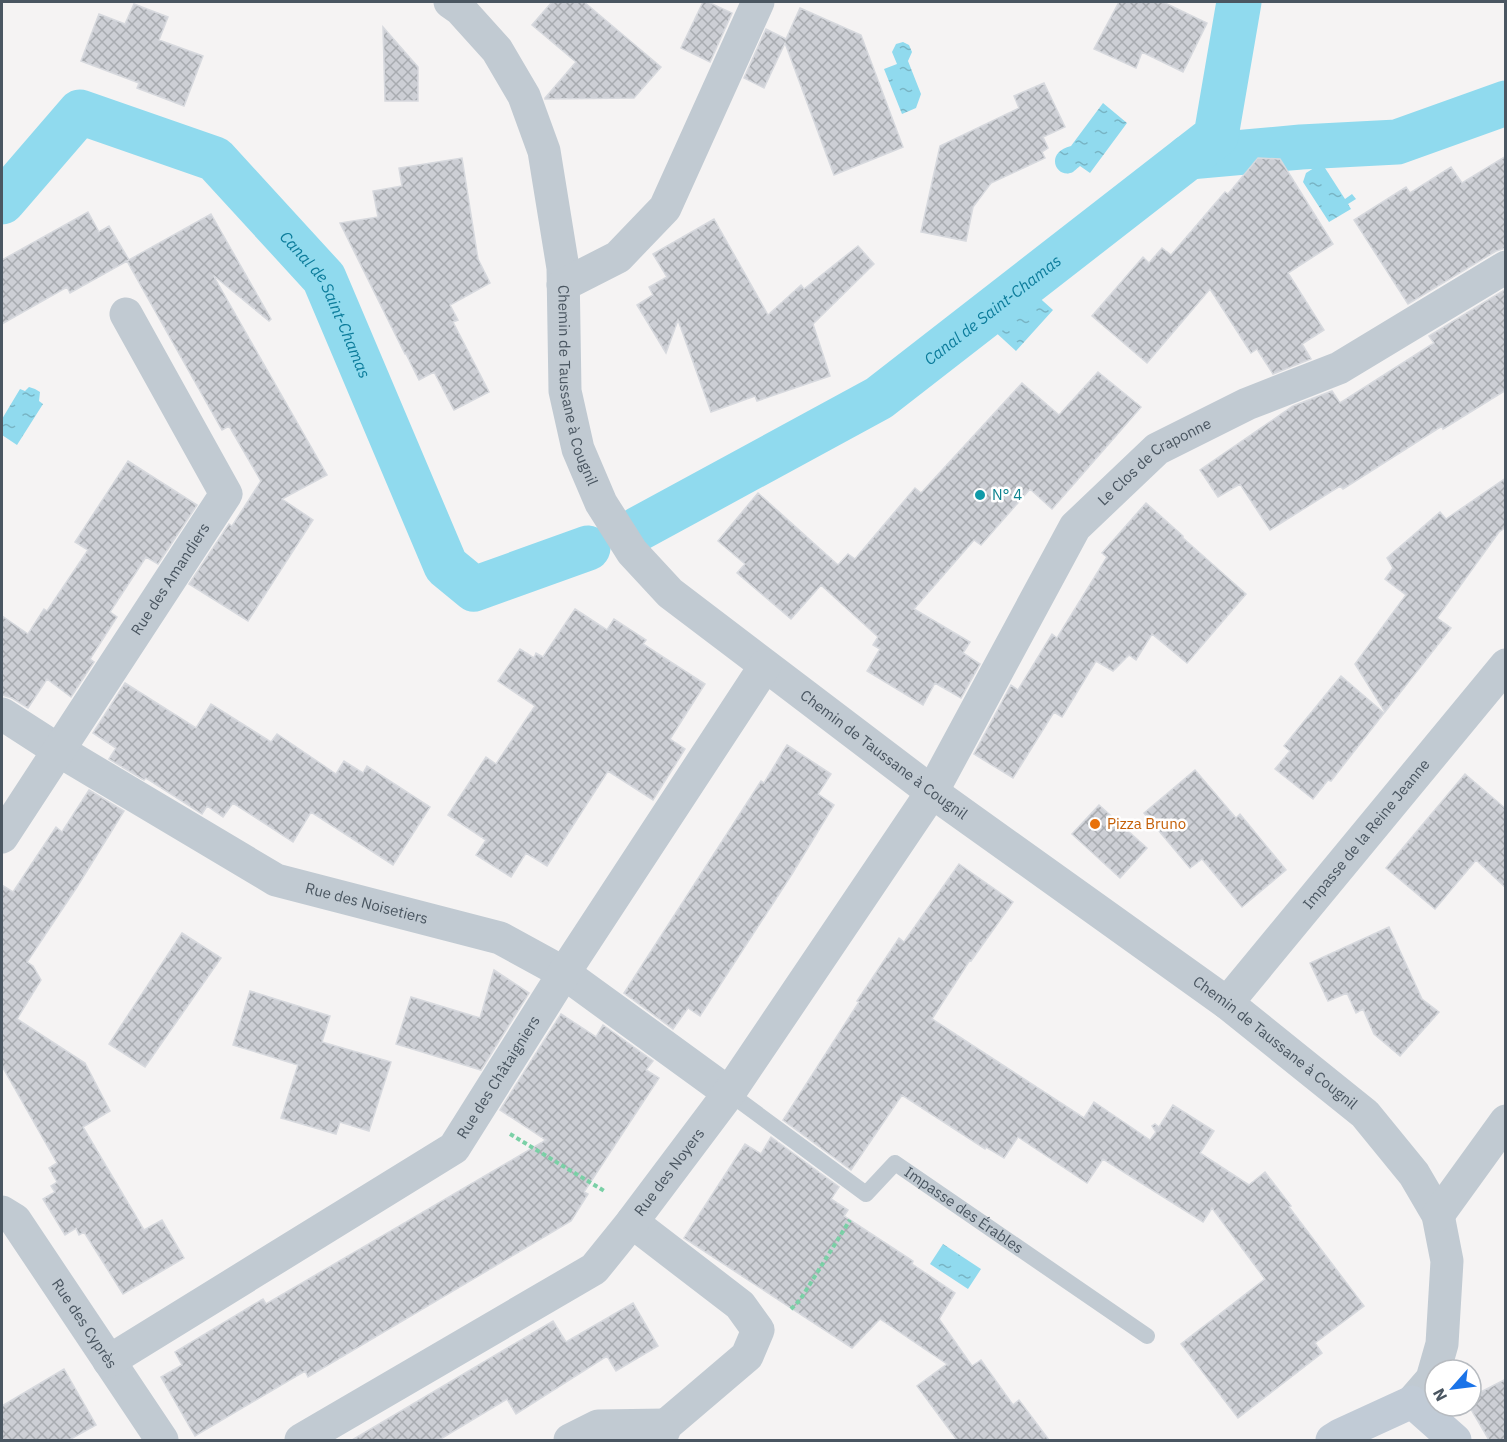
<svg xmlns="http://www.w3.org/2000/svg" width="1507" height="1442" font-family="'IBM Plex Sans',sans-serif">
<defs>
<pattern id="water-ripples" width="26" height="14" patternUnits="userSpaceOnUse" patternTransform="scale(1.5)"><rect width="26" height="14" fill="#90daee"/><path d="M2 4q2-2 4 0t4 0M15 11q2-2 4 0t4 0" fill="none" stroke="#78b4c4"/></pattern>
<pattern id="building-cross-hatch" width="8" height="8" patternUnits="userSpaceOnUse" patternTransform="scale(1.5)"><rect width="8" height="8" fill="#cdcfd5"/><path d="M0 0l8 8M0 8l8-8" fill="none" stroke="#a8abb0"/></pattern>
</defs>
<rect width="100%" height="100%" fill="#f5f3f3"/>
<path fill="url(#water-ripples)" d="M903,42L909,45L912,52L908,61L921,94L916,108L902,114L884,69L897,64L892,52L896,44Z
M1103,103L1127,123L1090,173L1080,166C1079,167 1074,171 1073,172C1057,180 1043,153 1071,146Z
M1317,166L1325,168L1345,199L1352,194L1356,199L1348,204L1351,209L1329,222L1303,182L1306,173Z
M1034,293L1053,310L1016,351L992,329V327Z
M29,387L35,389L40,392L39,401L43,404L17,445L2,435V419L20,389L25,391Z
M943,1244L981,1269L968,1289L930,1264Z"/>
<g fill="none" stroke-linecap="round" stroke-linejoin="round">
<g stroke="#90daee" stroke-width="45">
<path d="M1189,157L1301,147L1397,142L1506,103"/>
<path id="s1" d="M2,202L4,200L80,112L215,159L324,278L446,566L474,589L588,548"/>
<path id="s2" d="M638,529L879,398L1216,136L1239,2"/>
</g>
</g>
<path fill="url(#building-cross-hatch)" stroke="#d7d9de" stroke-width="1.5" d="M552,2H584L661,67L634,98L545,99V98L576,62L532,25Z
M703,2H708L732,13L710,62L681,48Z
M1119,2H1163L1207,23L1183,72L1142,52L1136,68L1094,49Z
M134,4L168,17L159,40L203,56L184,106L137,88L139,83L81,61L99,14L125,24Z
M800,8L861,35L903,147L834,175L785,43L764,88L744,78L766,29L786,39Z
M383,27L418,67V101H385Z
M1044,83L1065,127L1043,137L1048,148L1042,152L1045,158L991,183L973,207L966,241L921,232L940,146L1019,108L1014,96Z
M1506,156V248L1496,251L1408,304L1354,220L1406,187L1410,193L1451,167L1462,183Z
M462,158L478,259L490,283L450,305L458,320L453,322L489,392L454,410L434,372L419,380L406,354H405L340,223L378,217L373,191L402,186L399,168Z
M1258,158L1280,159L1333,244L1288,273L1324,330L1302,344L1311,359L1273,374L1257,349L1251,353L1210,289L1147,363L1092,316L1143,257L1149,263L1162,248L1171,255L1225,192L1228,194Z
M88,212L99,232L109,226L129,260L70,293L67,287L2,324V260Z
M211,214L271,319L269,321L213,275L327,475L282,499L313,520L248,621L189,584L229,524L232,526L261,481L229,426L222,430L127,261Z
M714,219L768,315L801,285L804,289L858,246L874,264L813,324L830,376L757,401L755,396L711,412L678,320L666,353L637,305L653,295L649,287L667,277L653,254Z
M1506,289V390L1443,429L1442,426L1343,489L1340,486L1270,530L1240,484L1218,497L1200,470L1293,406L1332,391L1340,403L1434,343L1429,336Z
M1098,372L1141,407L1052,509L1030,489L981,545L974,540L914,609L970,642L963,653L980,664L961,698L935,683L923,705L867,671L880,649L873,645L878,637L821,585L791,619L737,573L745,564L718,541L758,493L838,565L848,554L855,559L915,488L921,493L1022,383L1059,415Z
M128,461L197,505L158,564L146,557L110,612L117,617L90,659L94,662L71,697L47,679L28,708L12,698L2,695V616L28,634L44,609L47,611L88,550L75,542Z
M1506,478V527L1499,532L1437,618L1451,628L1385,712L1355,664L1406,595L1385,579L1393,568L1387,558L1440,512L1446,519Z
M1146,503L1183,536V538L1246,594L1187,663L1152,634L1136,660L1129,655L1113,671L1096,661L1062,717L1054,712L1013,778L974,754L1011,685L1018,690L1052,634L1057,638L1107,557L1102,553Z
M575,609L607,630L614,619L646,640L643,644L705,684L670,739L685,749L653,800L608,771L547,866L526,853L511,877L476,855L486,840L448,815L486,757L496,764L535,706L498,681L520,649L534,658L536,653L543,657Z
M1341,676L1384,713L1331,781L1328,780L1313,799L1275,769L1290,751L1284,746Z
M125,683L196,728L211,704L271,742L277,734L336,774L344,761L363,773L367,766L430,807L393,865L311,812L293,842L233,803L223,817L207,806L202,814L146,778L144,780L109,759L116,748L93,733Z
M787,745L831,774L818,794L834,805L792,874L700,1016L688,1008L673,1029L624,993L761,781L764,783Z
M1195,770L1236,818L1240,814L1286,870L1242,907L1202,859L1190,868L1144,813Z
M1465,774L1506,809V888L1476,860L1435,909L1386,868Z
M89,790L124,811L77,887L27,962L33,966L41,980L17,1019L85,1063L110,1111L83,1127L144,1230L162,1220L184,1258L123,1294L84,1232L79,1235L76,1228L65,1235L43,1199L55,1192L51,1186L57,1182L49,1168L57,1163L2,1066V885L13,892L56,827L62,832Z
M1099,805L1147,848L1120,878L1072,834Z
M959,864L1013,902L971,961L970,960L932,1019L1084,1118L1094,1102L1150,1140L1156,1132L1152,1126L1155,1124L1159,1127L1173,1105L1214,1131L1200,1153L1249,1185L1265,1172L1291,1206L1289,1207L1364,1306L1315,1343L1322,1353L1238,1418L1181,1344L1265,1279L1212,1208L1203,1222L1103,1159L1087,1183L1018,1137L1004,1158L986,1147L985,1149L902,1095L851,1170L783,1120L859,1002L857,1001L899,938L904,942Z
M1389,927L1422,999L1439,1012L1400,1056L1374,1034L1363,1009L1356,1013L1347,993L1328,1001L1310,963Z
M182,933L221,958L145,1067L109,1044Z
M494,970L529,993L481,1070L396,1044L411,997L480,1018Z
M250,991L330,1016L322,1042L391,1062L369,1131L340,1122L336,1134L281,1118L298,1065L233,1045Z
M561,1014L596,1037L603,1025L653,1061L646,1070L659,1078L584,1192L588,1194L571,1221L308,1377L305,1371L195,1436L161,1377L182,1365L175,1352L263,1299L266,1304L546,1140L500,1110Z
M771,1137L839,1187L831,1199L848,1210L844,1216L913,1261L912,1264L955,1293L939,1319L972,1366L981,1360L1013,1405L1019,1400L1049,1440H957L917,1386L947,1364L880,1319L852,1348L684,1238L745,1144L761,1154Z
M633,1303L658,1346L616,1371L607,1356L516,1414L507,1399L439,1440H352L553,1321L566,1342Z
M64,1369L96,1425L69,1440H2V1406Z
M1506,1379V1440H1489L1469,1406H1471V1397Z"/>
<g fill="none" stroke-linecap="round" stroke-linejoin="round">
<path stroke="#7ad0a6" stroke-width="4" stroke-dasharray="4.5 3" stroke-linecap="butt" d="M510,1134L606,1192
M791,1309L800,1300L850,1220"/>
<path stroke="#c1cad2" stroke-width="16" id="s3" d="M729,1093L866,1194L895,1163L1147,1336"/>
<g stroke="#c1cad2" stroke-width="33">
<path id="s4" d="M450,2L460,9L497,50L524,96L544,151L563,268L565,391L578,449L601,503L632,552L670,593L932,792L1227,1003L1365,1114L1414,1174L1438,1215L1447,1261L1442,1344L1432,1379L1412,1402"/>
<path d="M563,285L618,257L665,208L758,2"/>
<path id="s5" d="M2,714L58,750L276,880L500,938L564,973L729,1093"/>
<path id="s6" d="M2,837L226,494L126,314"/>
<path id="s7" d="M1227,1003L1506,665"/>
<path id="s8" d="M2,1212L15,1220L162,1440"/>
<path d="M1438,1215L1506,1121"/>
<path d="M632,1222L740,1305L758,1330L747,1356L666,1425L660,1440"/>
<path id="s9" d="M109,1361L454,1148L564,973L765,666"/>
<path id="s10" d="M301,1440L594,1269L632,1222L729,1093L932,792L1075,527L1157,449L1247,404L1339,368L1506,267"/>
<path d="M570,1440L598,1426L666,1425"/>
</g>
<path stroke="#c1cbd6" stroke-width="33" d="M1332,1440L1340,1435L1412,1402L1455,1440"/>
</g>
<circle fill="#0f9aa8" stroke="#fff" stroke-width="2" cx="980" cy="495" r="6"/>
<circle fill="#e8710a" stroke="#fff" stroke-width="2" cx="1095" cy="824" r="6"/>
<g text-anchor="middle" stroke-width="5" stroke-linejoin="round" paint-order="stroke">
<g font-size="15" fill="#4a5661" stroke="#fff">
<text dy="5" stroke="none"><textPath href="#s4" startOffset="417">Chemin de Taussane à Cougnil</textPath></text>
<text dy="5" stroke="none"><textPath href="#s10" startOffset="1329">Le Clos de Craponne</textPath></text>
<text dy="5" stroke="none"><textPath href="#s6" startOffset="308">Rue des Amandiers</textPath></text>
<text dy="5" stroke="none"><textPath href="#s4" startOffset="921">Chemin de Taussane à Cougnil</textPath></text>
<text dy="5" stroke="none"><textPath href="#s7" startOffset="219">Impasse de la Reine Jeanne</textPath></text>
<text dy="5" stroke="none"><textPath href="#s5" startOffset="414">Rue des Noisetiers</textPath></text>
<text dy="5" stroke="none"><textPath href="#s4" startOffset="1407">Chemin de Taussane à Cougnil</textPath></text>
<text dy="5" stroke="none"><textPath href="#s9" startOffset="489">Rue des Châtaigniers</textPath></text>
<text dy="5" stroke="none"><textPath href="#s10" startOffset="462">Rue des Noyers</textPath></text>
<text dy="5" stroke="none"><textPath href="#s3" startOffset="296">Impasse des Érables</textPath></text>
<text dy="5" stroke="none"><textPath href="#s8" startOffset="140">Rue des Cyprès</textPath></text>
</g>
<g font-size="15" fill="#0d838f" stroke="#fff" text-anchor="start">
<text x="992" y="500">N° 4</text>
</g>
<g font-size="15" fill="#c56008" stroke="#fff" text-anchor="start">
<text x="1107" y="829">Pizza Bruno</text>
</g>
<g font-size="16" font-style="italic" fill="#0c7c9b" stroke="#fff">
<text dy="6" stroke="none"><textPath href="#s1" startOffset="447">Canal de Saint-Chamas</textPath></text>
<text dy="6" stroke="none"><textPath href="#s2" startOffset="418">Canal de Saint-Chamas</textPath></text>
</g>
</g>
<rect width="1507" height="1442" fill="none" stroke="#4a5661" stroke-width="6"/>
<g transform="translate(1453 1388) rotate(242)"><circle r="28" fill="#ffffff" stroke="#b7bbc0" stroke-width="1.5"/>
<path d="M0-4.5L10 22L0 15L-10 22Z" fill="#1a73e8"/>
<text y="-9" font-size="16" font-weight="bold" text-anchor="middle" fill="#4a5661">N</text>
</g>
</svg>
